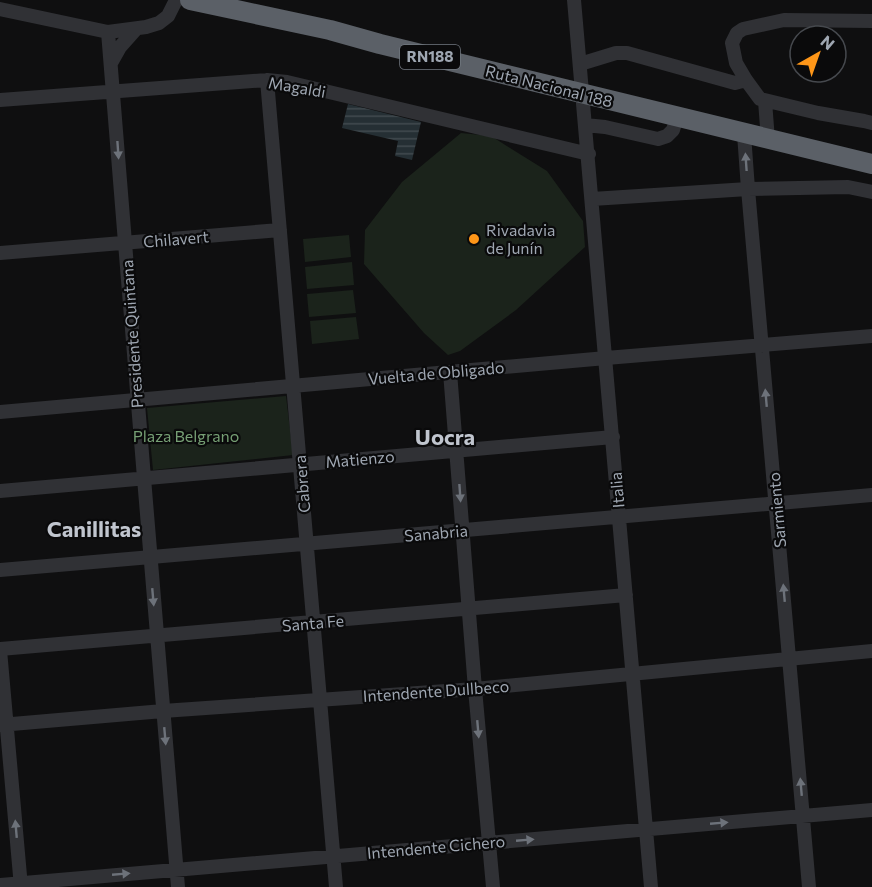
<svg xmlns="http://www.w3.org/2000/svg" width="872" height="887" font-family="Commissioner,sans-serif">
<defs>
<pattern id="water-rules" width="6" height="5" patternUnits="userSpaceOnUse" patternTransform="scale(1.5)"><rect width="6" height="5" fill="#252f34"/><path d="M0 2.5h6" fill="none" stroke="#414a4f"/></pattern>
</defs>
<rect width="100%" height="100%" fill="#0f0f10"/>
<path fill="#1b231b" d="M461,133L491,136L547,171L583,221L585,247L516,310L460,351L448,355L424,333L364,264L365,230L402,182Z
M349,235L351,257L305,262L303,239Z
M352,262L354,285L307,289L305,267Z
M353,290L356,313L309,317L307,294Z
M356,317L359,339L312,344L310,321Z
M286,396L293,455L153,470L147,408Z"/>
<path fill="url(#water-rules)" d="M348,104L421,122L412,160L395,156L398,141L342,128Z"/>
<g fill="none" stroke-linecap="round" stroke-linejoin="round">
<path stroke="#303135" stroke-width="14" d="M574,0L651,887
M0,9L108,32L146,27L159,23L168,16L176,0
M872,21L784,20L743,29L737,33L732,43L736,63L746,80L760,99L818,113L864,121L872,123
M108,32L144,478L178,887
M111,63L120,47L136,29
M580,64L616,53H627L735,83L746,80
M267,80L336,887
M0,100L267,80L287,82L589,154
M765,101L768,140
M585,125L605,127L658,139L667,136L673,130L677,117
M744,134L748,189L809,887
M592,199L748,189L848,187L872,192
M0,253L280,230
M450,372L475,689L493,887
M0,412L606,358L872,336
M0,491L613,437
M0,570L872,495
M0,649L626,595
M0,650L21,887
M0,725L163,711L475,689L872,651
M0,885L872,810"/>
<path stroke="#5b6067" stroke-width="20" d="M190,0L330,30L380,44L872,164"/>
</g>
<defs><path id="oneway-solid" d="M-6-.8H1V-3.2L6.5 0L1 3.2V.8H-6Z" transform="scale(1.5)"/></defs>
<g fill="#6d727a">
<use href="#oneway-solid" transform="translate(118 150) rotate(86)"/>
<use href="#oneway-solid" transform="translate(746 162) rotate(-94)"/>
<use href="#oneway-solid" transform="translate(766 398) rotate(-95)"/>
<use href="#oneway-solid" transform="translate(460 493) rotate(86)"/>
<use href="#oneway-solid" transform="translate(784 593) rotate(-95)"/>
<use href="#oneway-solid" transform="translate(153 597) rotate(85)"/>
<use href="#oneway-solid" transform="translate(478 729) rotate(85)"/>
<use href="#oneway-solid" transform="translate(165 736) rotate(85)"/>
<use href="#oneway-solid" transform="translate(801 787) rotate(-95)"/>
<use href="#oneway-solid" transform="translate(719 823) rotate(-5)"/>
<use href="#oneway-solid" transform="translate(16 829) rotate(-95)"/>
<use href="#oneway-solid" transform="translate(525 840) rotate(-5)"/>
<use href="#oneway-solid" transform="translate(121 874) rotate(-5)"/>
</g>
<circle fill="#fe9618" stroke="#0a0a0b" stroke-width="2" cx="474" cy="239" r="6"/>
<g text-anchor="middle" stroke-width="4.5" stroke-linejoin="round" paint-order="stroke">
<rect fill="#0a0a0b" stroke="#727880" stroke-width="1.5" x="400" y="45" width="60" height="24" rx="4.5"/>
<g font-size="15" font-weight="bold" fill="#9fa7b2">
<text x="430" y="62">RN188</text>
</g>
<g font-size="16" fill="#9fa7b2" stroke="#0a0a0b">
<text transform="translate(549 86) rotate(14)" y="6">Ruta Nacional 188</text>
<text transform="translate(297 87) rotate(10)" y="6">Magaldi</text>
<text transform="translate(176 239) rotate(-5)" y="6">Chilavert</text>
<text transform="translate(132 334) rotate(-94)" y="6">Presidente Quintana</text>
<text transform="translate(436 373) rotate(-5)" y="6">Vuelta de Obligado</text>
<text transform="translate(360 459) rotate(-5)" y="6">Matienzo</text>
<text transform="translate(302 484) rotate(-95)" y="6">Cabrera</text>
<text transform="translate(617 490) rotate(-95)" y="6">Italia</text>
<text transform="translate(777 510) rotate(-95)" y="6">Sarmiento</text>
<text transform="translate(436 533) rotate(-5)" y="6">Sanabria</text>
<text transform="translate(313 623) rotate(-5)" y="6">Santa Fe</text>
<text transform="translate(436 691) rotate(-4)" y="6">Intendente Dullbeco</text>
<text transform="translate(436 847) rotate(-5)" y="6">Intendente Cichero</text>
</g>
<g font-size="16" fill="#9fa7b2" stroke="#0a0a0b" text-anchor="start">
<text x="486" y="236">Rivadavia<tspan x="486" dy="18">de Junín</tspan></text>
</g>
<g font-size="16" fill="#769f74" stroke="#0a0a0b">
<text x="186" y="442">Plaza Belgrano</text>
</g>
<g font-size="22" font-weight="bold" fill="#c0c5ce" stroke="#0a0a0b">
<text x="445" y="445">Uocra</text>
<text x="94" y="537">Canillitas</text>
</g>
</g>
<g transform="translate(818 54) rotate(40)"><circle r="28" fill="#0a0a0b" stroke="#46494e" stroke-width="1.5"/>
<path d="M0-4.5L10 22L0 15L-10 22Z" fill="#fe9618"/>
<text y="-9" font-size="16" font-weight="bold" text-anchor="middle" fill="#9fa7b2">N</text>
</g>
</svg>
